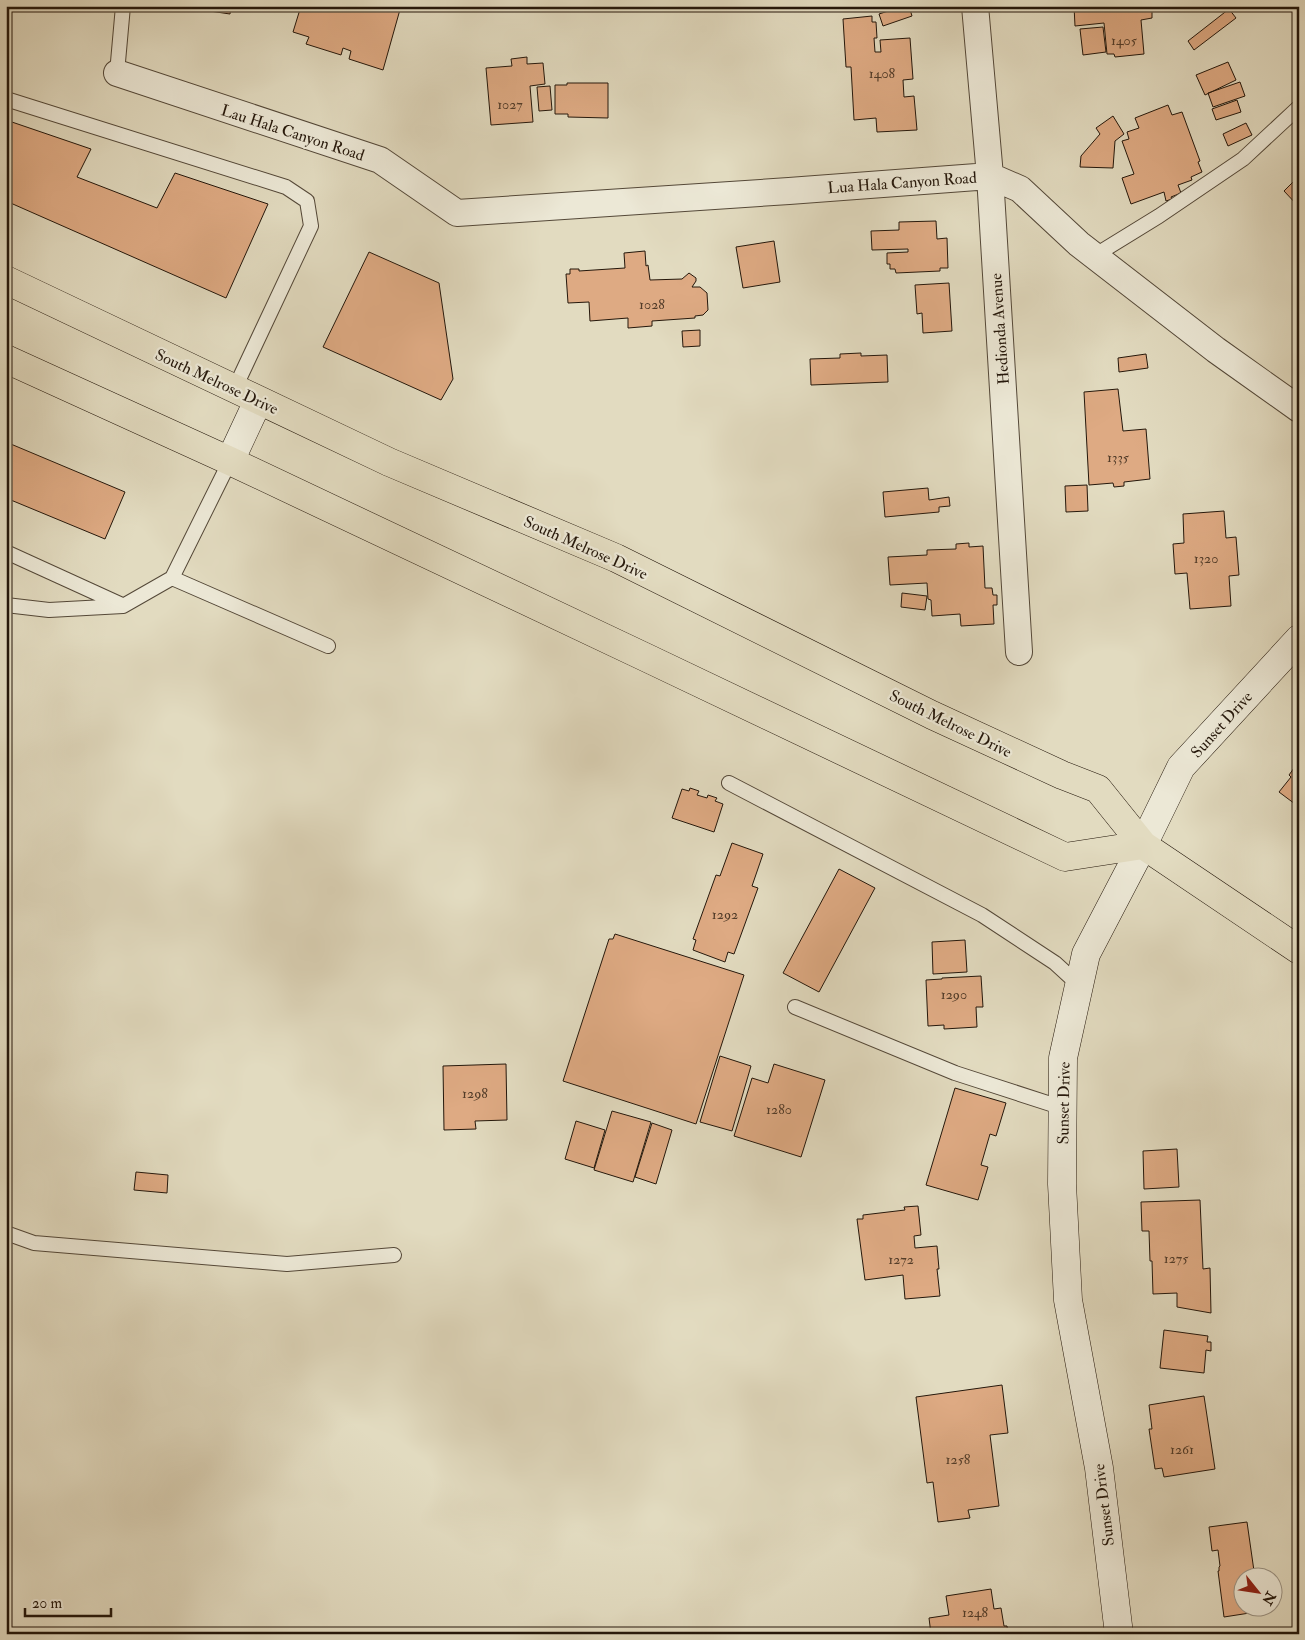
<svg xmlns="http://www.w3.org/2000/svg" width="1305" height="1640" font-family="'IM FELL Double Pica',serif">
<rect width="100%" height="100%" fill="#e2dbc0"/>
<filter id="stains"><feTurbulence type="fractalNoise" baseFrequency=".004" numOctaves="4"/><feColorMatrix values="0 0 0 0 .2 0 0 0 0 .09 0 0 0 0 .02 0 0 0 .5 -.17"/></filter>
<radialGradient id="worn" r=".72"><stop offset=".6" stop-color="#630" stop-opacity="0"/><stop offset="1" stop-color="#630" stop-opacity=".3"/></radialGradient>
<path fill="#deaa83" stroke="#24170b" d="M176,6H231L230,14Z
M301,6H401L383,70L349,59L351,51L343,48L341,55L306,44L309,37L293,32Z
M904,6H909L912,16L883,26L879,14Z
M1074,6H1167V9L1152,10V18L1141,20L1144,54L1115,57L1114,54H1107L1104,23L1075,26Z
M1229,9L1236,18L1194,50L1188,41Z
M872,16V22H876L877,38H874L875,52H881L880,40L910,38L913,79L903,80L904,97L914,96L917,130L877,132L876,118L854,120L851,67H846L843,19Z
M1103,27L1106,52L1083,55L1080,29Z
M527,57V64L543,63L545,84L530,86L533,122L491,125L486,68L512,66L511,59Z
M1228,62L1236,80L1205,95L1196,75Z
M1240,82L1245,96L1213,107L1208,93Z
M567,83H608V118L568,117V114H555V85H567Z
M550,86L552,110L539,111L537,87Z
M1237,100L1241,112L1216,120L1212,109Z
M1168,105L1172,115L1182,112L1200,161L1198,162L1202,172L1191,177L1192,180L1178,185L1181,193L1171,197L1172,199L1166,201L1164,192L1131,204L1122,178L1134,174L1122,141L1129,139L1127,132L1139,128L1135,118Z
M1113,116L1124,134L1115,141L1113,168L1080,167L1081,156L1100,134L1096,128Z
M6,120L91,149L77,177L157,208L175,173L268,204L226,298L6,201Z
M1246,123L1252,135L1228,146L1223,134Z
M1299,176V207L1284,191Z
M936,221L937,239L947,238L948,268H940V271L896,273L895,269H890V264H887V253L908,252V249L872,250L871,231L899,230V222Z
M774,241L780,282L743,288L736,247Z
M645,251L646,266L648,265L650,280L682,279L689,273L696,278V281L692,287H700L707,293L708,310L703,315L695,316V318L652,321V326L628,328V318L590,321L589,302L568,303L566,274H570V269H579V271L625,268L624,253Z
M369,252L439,283L453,379L441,400L323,347Z
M949,283L952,331L923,333L922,313L917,314L915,285Z
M700,330V346L683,347L682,331Z
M861,353V356L887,355L888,382L811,385L810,359L840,358V354Z
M1146,354L1148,368L1119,372L1118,358Z
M1118,389L1123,431L1146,429L1150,479L1124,482V486L1114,487L1113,483L1089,485L1084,392Z
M6,442L125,492L105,539L6,498Z
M1087,485L1088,511L1066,512L1065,486Z
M928,488L929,500L949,497L950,506L939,507V512L885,517L883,492Z
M1224,511L1226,538L1236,537L1239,575L1229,576L1231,606L1190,609L1187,573L1175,574L1173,544L1184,543L1183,514Z
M969,543V547L983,546L985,588H992L993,595H997V605H993L994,624L961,626L960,614L932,616L931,600L928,599L927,583L890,585L888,557L927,555V550L956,549V544Z
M902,593L927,596L925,610L901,607Z
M1299,761V807L1279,792L1291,777L1289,775Z
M690,788L699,791L697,795L707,798L708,795L717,798L715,801L723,804L714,832L672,818L682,789L689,791Z
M732,843L763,854L752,886L758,888L734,954L728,952L725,962L693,950L696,940L693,939L716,875L720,876Z
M839,869L875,888L819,992L783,973Z
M615,934L744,975L696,1124L563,1081L609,939H613Z
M965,940L967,972L933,974L932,942Z
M981,976L983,1007H976L977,1027L944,1029V1025L928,1026L926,980L942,979V978Z
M720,1056L751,1066L732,1131L700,1122Z
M506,1064L507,1120L475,1121L476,1129L444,1130L443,1066Z
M774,1064L825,1080L801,1157L734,1136L752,1078L768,1083Z
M955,1088L1006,1103L996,1136L990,1134L981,1165L988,1167L978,1200L926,1185Z
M612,1111L651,1122L633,1182L594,1170Z
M576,1121L605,1130L594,1168L565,1159Z
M652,1123L672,1130L656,1184L635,1177Z
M1177,1149L1179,1187L1144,1189L1143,1151Z
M136,1172L168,1175L167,1193L134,1190Z
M1200,1200L1203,1269L1210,1268L1211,1313L1177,1307V1293L1153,1294L1152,1261H1150L1149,1231H1142L1141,1202Z
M918,1206L921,1235L914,1236L915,1248L937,1246L939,1269H937L940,1296L905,1299L903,1275L865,1280L857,1219H863V1215L905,1210L904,1207Z
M1164,1330L1208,1336L1207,1342H1211V1351L1206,1350L1204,1373L1160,1368Z
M1002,1385L1008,1433L990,1435L999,1506L968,1510L970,1518L938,1522L933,1482L927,1483L916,1397Z
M1204,1396L1215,1469L1164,1477L1162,1468L1155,1469L1149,1429H1152L1149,1405Z
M1247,1522L1255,1578H1242V1608H1255L1256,1612L1224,1617L1218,1571H1219V1567L1220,1566L1218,1550L1212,1551L1209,1527Z
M991,1589L994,1609L1001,1608L1004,1626H1007L1008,1634H931L929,1618L949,1615L946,1596Z"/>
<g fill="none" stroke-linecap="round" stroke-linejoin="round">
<defs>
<path id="lane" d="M117,73L123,6
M6,99L286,187L307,201L311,226L234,390
M1094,256L1159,216L1243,159L1299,107
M6,552L120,604
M172,578L328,646
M6,605L49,610L123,606L172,578L230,461
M729,783L982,915L1055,963L1079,985
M795,1007L955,1073L1063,1108
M6,1233L34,1243L287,1264L394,1255"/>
<path id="street" d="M975,6L990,176L1019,652
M117,73L380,160L457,213L789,191L990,176L1020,189L1079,244L1216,350L1299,409"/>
<path id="secondary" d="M230,461L258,401
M1119,1634L1099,1468L1068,1300L1062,1184L1063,1058L1086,954L1143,845L1181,767L1299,639"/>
<path id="primary" d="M6,280L389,462L616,558L932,715L1062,775L1098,789L1143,845L1299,950
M6,359L230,461L647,658L1065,857L1143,845"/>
</defs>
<use href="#lane" stroke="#544838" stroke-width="16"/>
<use href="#street" stroke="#544838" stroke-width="28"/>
<use href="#secondary" stroke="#24170b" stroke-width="29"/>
<use href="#primary" stroke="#24170b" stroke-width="29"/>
<use href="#lane" stroke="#ece8d6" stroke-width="14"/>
<use href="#street" stroke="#ece8d6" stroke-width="26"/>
<use href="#secondary" stroke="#ece8d6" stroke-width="28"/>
<use href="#primary" stroke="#e2dbc0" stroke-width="28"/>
</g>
<g text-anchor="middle" stroke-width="4.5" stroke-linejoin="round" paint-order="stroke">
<g font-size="14" fill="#523c29">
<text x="1124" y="45">1405</text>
<text x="882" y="78">1408</text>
<text x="510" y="109">1027</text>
<text x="652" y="309">1028</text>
<text x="1118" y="462">1335</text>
<text x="1206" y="563">1320</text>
<text x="725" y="919">1292</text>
<text x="954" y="999">1290</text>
<text x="475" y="1098">1298</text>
<text x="779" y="1114">1280</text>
<text x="1176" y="1263">1275</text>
<text x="901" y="1264">1272</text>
<text x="1182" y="1454">1261</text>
<text x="958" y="1464">1258</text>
<text x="975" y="1617">1248</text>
</g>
<g font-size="16" fill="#24170b" stroke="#ece8d6">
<text transform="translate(293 132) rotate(18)" y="6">Lau Hala Canyon Road</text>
<text transform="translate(902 182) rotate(-4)" y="6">Lua Hala Canyon Road</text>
<text transform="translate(999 329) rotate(-94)" y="6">Hedionda Avenue</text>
<text transform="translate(217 381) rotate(25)" y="6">South Melrose Drive</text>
<text transform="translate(586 547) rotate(24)" y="6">South Melrose Drive</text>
<text transform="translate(951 723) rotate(26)" y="6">South Melrose Drive</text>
<text transform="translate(1221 724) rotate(-48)" y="6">Sunset Drive</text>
<text transform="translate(1063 1103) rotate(-89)" y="6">Sunset Drive</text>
<text transform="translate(1103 1505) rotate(-97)" y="6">Sunset Drive</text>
</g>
</g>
<rect width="1305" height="1640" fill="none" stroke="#e2dbc0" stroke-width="25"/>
<rect x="8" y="8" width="1290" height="1625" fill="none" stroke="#24170b" stroke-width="2.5"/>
<rect x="12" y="12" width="1280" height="1615" fill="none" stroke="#24170b"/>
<g transform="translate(1258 1592) rotate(120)"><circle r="24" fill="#ece8d6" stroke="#9c9485"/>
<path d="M0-4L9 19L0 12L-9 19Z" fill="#8f2418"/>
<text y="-8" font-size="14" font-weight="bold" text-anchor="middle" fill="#24170b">N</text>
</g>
<path d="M25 1608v8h86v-8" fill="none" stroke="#24170b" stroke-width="2.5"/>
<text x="32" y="1608" font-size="15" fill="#24170b" stroke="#ece8d6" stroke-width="4" paint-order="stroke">20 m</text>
<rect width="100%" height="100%" filter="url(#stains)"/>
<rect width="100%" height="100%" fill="url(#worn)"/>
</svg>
